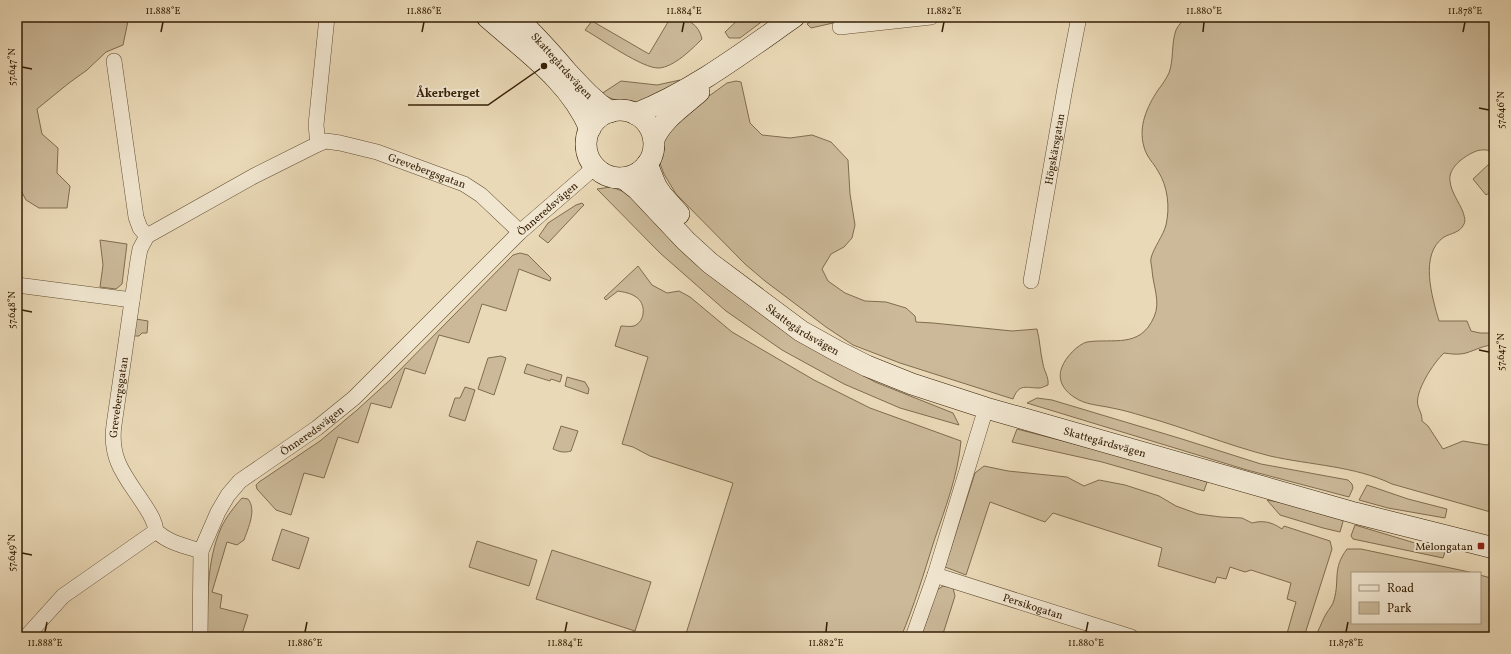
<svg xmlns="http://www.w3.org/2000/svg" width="1511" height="654" font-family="Vollkorn,serif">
<rect width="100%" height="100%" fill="#ead9b7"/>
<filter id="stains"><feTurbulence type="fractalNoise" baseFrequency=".005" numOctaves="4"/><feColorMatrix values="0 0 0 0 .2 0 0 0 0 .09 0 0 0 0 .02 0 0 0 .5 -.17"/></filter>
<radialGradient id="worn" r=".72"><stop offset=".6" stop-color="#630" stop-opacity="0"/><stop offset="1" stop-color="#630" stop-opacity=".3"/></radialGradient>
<path fill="#cbb999" stroke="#806c4e" d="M17,17H136L128,21L123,45L106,52L87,70L69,83L37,109L42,134L58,148L57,173L70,186L67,208H39L26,200L17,183Z
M671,17C686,17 699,24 702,39C692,49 674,67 659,68C643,69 601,39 585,30L592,21L649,54Z
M741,17H768L740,38H729L725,32Z
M818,17H834L833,23L811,28L807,24Z
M1186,17H1494V153C1489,149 1480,149 1474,152C1463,157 1448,168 1450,181C1451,192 1459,202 1463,212C1464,216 1466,220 1464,224C1460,233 1451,233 1444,237C1419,254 1432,297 1439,321H1467L1471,331L1480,333H1494V345C1484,345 1476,350 1466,353C1458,355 1452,354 1444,353C1434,362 1414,392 1418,406C1420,412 1422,414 1422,421L1428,426L1443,449L1463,441L1487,445L1494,441V513L1392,484C1355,466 1310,465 1270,456C1227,445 1186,428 1143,416C1133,413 1123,410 1112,408C1099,405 1085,405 1074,397C1063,390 1057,379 1062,367C1065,358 1078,344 1087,342C1113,338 1140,349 1154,317C1161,302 1153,286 1152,270C1152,266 1150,262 1151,258C1154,247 1163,236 1166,225C1170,207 1168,187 1158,171C1153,162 1147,158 1144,147C1138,126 1147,107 1158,90C1162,85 1166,79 1169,73C1174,59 1171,44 1176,30C1178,25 1183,21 1186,17Z
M680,80L678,85L636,104L622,103L601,94L621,81L657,85Z
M736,81L741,82L750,123L762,135L790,138L812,135L831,142L848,160L850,194L855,225L852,238L844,247L831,254L822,269L828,281L845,293L865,301L886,302L906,308L915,316L916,322L933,323L1012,331L1037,329C1040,340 1040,352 1043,364C1044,371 1049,377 1048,385C1045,386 1042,388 1039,388C1026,388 1019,383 1013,399L900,363L853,345L826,327L765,281L745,264L676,194L664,174L659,161L664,139L687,112L727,83Z
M1489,164L1494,165V190L1486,195L1473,179Z
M611,187L628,193L797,338L875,382L953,413L959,425L900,408L844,384L782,350L726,311L660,253L597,189Z
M582,203L584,205L581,208L548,243L539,236L548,223L576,205Z
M100,240L127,244L122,284L116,289L100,287L103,265Z
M520,253L528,255L551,278L550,281L519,269L506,311L482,304L469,343L439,335L425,374L405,368L391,408L371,403L358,443L338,437L324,478L304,473L291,515L276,510L257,489L256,485L259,482L320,441L357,410L390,380L513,255Z
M638,266L652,285L667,293L679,291L690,297L732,332L814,380L870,408L961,441C958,475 945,509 934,541C924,573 914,606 901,637H685L733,483L650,456L633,447L622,444L648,357L615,346L621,326C625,326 630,327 634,326C646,321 646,303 636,297C631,293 623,292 618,291L606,300L604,298Z
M136,319L148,321L147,333H142L139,336H134Z
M501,356L506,358L494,395L478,389L488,358Z
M527,364L562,375L560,382L551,379L550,381L524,373Z
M567,377L585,382L589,389L588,394L565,386Z
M465,387L475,390L465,421L449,416L455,398H460Z
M1037,398L1052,400L1182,439L1261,464L1348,480L1352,484L1353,488L1349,497L1247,470L1027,403Z
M561,426L578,431L571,451C564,453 560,452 553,449Z
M1017,429L1155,465L1207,482L1204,491L1102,462L1012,442Z
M984,466L1008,471L1067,477L1084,486L1099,480L1125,485L1159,496L1176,506L1198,514L1221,517L1242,518L1252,523C1263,520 1272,522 1282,529L1284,526L1330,541L1332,549L1304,637H1286L1296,602L1287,599L1291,583L1251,570L1245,572L1230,567L1226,579L1217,577L1215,583L1158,566L1162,548L1053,513L1045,522L990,502L966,575L945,567L975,473Z
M1367,485L1408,499L1447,509L1445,518L1388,508L1359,500Z
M242,498L248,499C257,510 248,528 244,540L237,545L227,542L212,592L222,595L220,608L248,615L241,637H207C208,601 206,562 221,528C226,517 234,507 242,498Z
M1267,500L1306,507L1344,518L1340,532L1323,528L1280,515Z
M1355,525L1445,552L1443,558L1353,539L1351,536Z
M282,529L309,538L299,569L272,560Z
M477,541L537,560L529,586L469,567Z
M1347,549H1361L1474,573H1352V623H1480V575L1494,579V637H1320L1318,631C1321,625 1323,619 1326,614C1329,609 1333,605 1334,600C1340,579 1332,569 1347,549Z
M552,550L651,582L635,631L536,599Z
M943,586L953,588L955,596L942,637H921L937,590Z"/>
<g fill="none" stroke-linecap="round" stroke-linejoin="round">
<defs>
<g id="street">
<path d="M840,27L931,17"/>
<path d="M114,61L136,217L140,228L147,236"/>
<path d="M318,144L316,125L327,17"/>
<path id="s1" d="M1031,281L1065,88L1079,17"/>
<path d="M17,285L132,300"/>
<path id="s2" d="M156,531C155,521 150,514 145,506C127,478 109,461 114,425L138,260L140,249L147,236L254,176L318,144L326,141L340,143L377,152L464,184L481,195L520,232"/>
<path id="s3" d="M935,575L1131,637"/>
<path id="s4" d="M26,637L63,596L156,531C169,543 184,546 201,551L218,512L228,495L240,481L317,428L354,398L520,232L595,167"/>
<path d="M200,637L201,551"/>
<path d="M913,637L935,575L986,408"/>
</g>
<g id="secondary">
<path d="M487,17C524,50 570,81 590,129"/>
<path id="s5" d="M516,17C535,35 552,54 569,74C582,88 594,101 610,112"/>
<circle cx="620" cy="144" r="34"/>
<path d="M635,114C693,91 744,52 794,17"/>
<path d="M654,139C663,119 682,107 699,92"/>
<path d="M647,164L656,186L662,195L679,214"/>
<path id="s6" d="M623,178L637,189L686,241L710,263L801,331L837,351L867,366L912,384L986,408L1355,513L1494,548"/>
</g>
</defs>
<use href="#street" stroke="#624d31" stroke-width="16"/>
<use href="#secondary" stroke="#341e04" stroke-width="22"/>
<use href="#street" stroke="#f1e6d0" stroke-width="15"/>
<use href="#secondary" stroke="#f1e6d0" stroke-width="21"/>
</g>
<path fill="none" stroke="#341e04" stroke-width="1.5" d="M161,32L163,22M422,32L424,22M682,32L684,22M942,32L944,22M1203,32L1204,22M1463,32L1465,22M22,67L32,69M1479,108L1489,110M22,310L32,312M1479,350L1489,352M22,553L32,555M45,632L47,622M305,632L307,622M565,632L567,622M826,632L827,622M1086,632L1088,622M1346,632L1348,622"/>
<rect fill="#8f2418" stroke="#f1e6d0" stroke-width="1.5" x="1477" y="542" width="8" height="8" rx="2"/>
<g text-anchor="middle" stroke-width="4" stroke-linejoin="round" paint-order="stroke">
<g font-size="11" fill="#341e04" stroke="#f1e6d0">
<text dy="4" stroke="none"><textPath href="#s5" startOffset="67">Skattegårdsvägen</textPath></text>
<text dy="4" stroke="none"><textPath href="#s1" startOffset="134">Högskärsgatan</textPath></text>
<text dy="4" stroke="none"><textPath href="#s2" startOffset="618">Grevebergsgatan</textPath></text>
<text dy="4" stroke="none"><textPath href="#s4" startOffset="711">Önneredsvägen</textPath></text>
<text dy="4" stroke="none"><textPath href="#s6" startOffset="236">Skattegårdsvägen</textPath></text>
<text dy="4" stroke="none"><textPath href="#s2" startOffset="145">Grevebergsgatan</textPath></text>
<text dy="4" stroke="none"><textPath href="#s4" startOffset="387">Önneredsvägen</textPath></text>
<text dy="4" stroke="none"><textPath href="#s6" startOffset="560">Skattegårdsvägen</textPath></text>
<text dy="4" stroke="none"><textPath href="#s3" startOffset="103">Persikogatan</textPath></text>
</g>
<g font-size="11" fill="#341e04" stroke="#f1e6d0" text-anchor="end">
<text x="1473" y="550">Melongatan</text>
</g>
</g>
<path fill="none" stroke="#341e04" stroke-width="1.5" d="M544 66L488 105H408"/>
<circle fill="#341e04" stroke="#f1e6d0" stroke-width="1.5" cx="544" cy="66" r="4"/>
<g font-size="12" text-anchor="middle" font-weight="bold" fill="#341e04" stroke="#f1e6d0" stroke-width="4" stroke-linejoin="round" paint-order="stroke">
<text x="448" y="97">Åkerberget</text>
</g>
<rect width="1511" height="654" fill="none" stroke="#ead9b7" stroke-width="44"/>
<rect x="1351" y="572" width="130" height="52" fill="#f1e6d0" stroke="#a5967e"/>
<rect x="1359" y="585" width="20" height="6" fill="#f1e6d0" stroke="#a5967e"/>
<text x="1387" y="592" font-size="12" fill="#341e04">Road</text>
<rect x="1359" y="602" width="20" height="12" fill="#cbb999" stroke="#a5967e"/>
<text x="1387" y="612" font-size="12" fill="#341e04">Park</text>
<rect x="22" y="22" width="1467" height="610" fill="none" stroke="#341e04" stroke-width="1.5"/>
<g font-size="10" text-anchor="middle" fill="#341e04">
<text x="163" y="14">11.888°E</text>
<text x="424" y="14">11.886°E</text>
<text x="684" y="14">11.884°E</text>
<text x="944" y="14">11.882°E</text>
<text x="1204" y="14">11.880°E</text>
<text x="1465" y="14">11.878°E</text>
<text transform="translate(11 67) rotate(-90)" y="4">57.647°N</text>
<text transform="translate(1500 110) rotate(-90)" y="4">57.646°N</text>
<text transform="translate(11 310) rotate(-90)" y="4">57.648°N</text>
<text transform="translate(1500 352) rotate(-90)" y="4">57.647°N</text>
<text transform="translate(11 553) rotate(-90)" y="4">57.649°N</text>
<text x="45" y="646">11.888°E</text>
<text x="305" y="646">11.886°E</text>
<text x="565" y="646">11.884°E</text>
<text x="826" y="646">11.882°E</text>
<text x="1086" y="646">11.880°E</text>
<text x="1346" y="646">11.878°E</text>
</g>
<rect width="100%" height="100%" filter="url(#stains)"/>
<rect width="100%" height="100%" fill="url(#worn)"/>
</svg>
